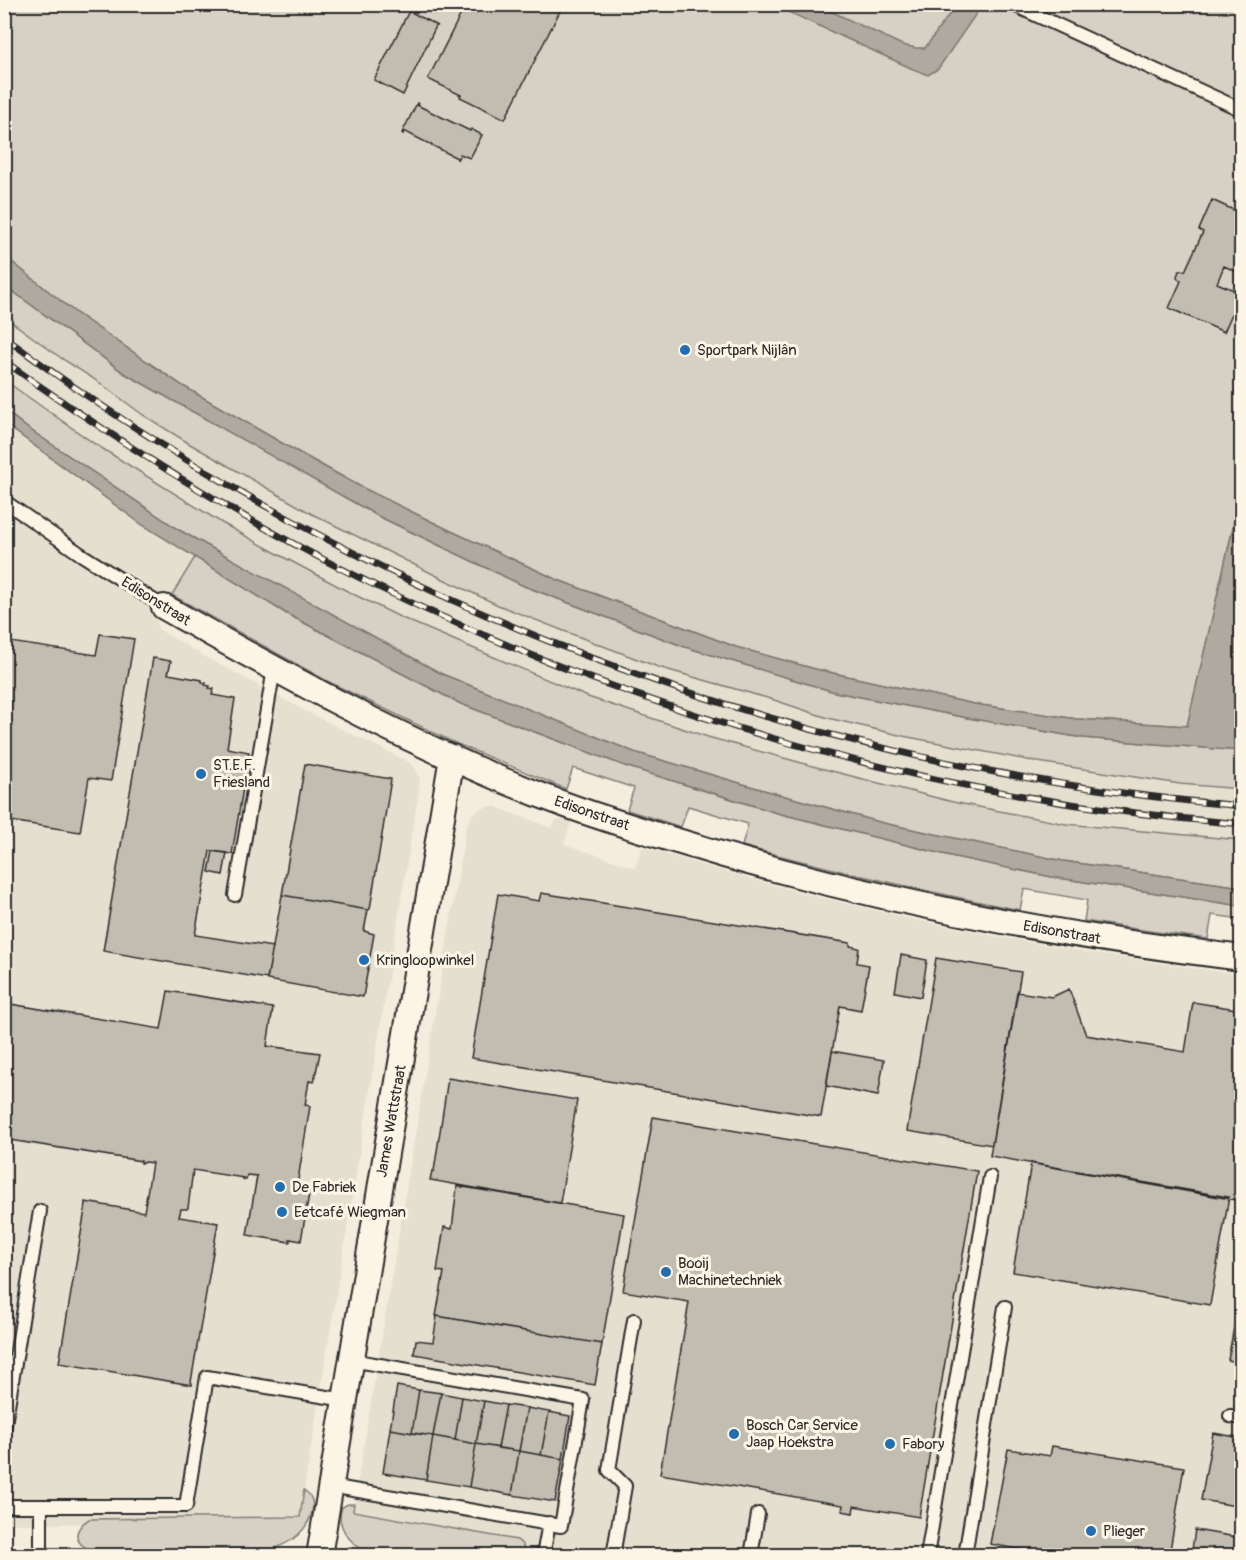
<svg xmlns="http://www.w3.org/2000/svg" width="1246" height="1560" font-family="Pangolin,sans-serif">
<rect width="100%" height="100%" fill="#f4edde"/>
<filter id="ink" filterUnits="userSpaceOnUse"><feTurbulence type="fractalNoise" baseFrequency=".0167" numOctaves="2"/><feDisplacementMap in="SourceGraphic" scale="12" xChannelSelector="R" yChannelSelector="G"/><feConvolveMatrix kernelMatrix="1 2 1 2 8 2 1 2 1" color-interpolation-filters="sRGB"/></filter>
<g filter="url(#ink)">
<path fill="#e5dfd0" d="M4,282L1083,738L1241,751V887L634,752L5,410Z
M4,424L141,524L195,557L157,620L158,629L202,655L313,715L409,762L415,770L420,779L419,790L299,1522L5,1524Z
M489,806L496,807L552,828L554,823L557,820H563L571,822L564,844L635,868L642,847L740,876L815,896L912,919L1006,938L1085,952L1214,971L1241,973V1555H481L353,1511L466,827L472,815L477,811Z"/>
<path fill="#d6d1c4" stroke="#807e78" stroke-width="1.5" d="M4,5H1241V493L1187,726L1077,719L974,704L815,669L736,647L558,580L451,531L361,487L287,446L183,386L76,313L12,262L5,249Z
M4,282L7,287L124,373L378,516L524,586L685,647L835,692L968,718L1083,738L1241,751V789L1180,784L1038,762L903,736L828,718L774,700L658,667L564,631L498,605L437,576L312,514L190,444L143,415L100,383L61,358L5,317Z
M4,380L95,444L222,523L287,559L351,593L402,618L588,697L708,737L820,768L953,802L1066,824L1241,840V887L1063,861L883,823L767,791L634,752L442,674L179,530L26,427L5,410Z
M195,557L287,614L461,704L625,766L777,813L955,857L1052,877L1241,906V919L1212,915L1208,939L1149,931L1084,921L1087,900L1024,889L1020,910C926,892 834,870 742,846L748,824L688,806L681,827L627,810L634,788L573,768L566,789L455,743L327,681L172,595Z
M304,1490C323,1503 307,1529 293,1539C286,1544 279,1547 271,1549L92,1551C73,1543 72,1530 89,1519L300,1517Z
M348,1504H354L353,1511L517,1540L523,1545L525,1555H375C355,1549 334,1529 342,1507Z"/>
<path fill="#afaaa0" stroke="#7a7771" stroke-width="1.5" d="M773,5H818L902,45L916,48H925L956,5H982L938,69L928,75L913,69Z
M5,249L12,262L76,313L183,386L287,446L361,487L451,531L558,580L736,647L815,669L974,704L1077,719L1187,726L1241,493V751L1083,738L968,718L835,692L685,647L524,586L378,516L124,373L7,287L5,282Z
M4,410L26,427L179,530L442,674L634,752L767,791L883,823L1063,861L1241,887V906L1052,877L955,857L777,813L625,766L461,704L287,614L141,524L5,424Z"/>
<path fill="#c2bdb1" stroke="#2b2b2b" stroke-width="1.5" d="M466,4L563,5L505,119L460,97L461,95L428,79Z
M409,11L438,26H436L403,95L374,80Z
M417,103L418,104L417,105L470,131L471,129L482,135L470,158L460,154L457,160V158L404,131L403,134L402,133Z
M1212,200L1242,214V274L1224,266L1217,283L1241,293L1224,332L1169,308L1181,281L1178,279L1177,276L1179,271L1182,270L1185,271L1203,232L1199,230Z
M100,634L134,639L111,781L89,778L80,832L4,820V641L96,655Z
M153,658L171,661L168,674L202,680V682L206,683L205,685L210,686L209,688L214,689L212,695L235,699L227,748L249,752L232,854L210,851L195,935L273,947L267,979L103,951Z
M305,764L391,779L370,909L368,910L282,895Z
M213,851L227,853L223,875L209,872Z
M541,893L850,943V946L859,948L857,963L869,965L861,1010L840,1006L821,1117L471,1058L498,894L539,901Z
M282,895L368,910L364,931L374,934L363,997L267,980Z
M901,955L927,960L921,997L895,992Z
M936,958L1021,972L992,1145L907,1131Z
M1069,989L1086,1035L1185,1052L1193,1002L1242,1010V1201L990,1156L1017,992L1052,997Z
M168,991L273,1008L267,1046L320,1053L314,1082L309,1081L305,1105L310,1106L297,1186L310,1188L301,1241L290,1239V1242L247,1235L257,1176L247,1175L246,1180L243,1179L244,1178L193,1170L188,1208L187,1209H181L179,1217L218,1223L191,1382L192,1383V1385L59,1363L86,1204H85V1202L144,1212L152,1163L145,1162L144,1163H141V1161L4,1139V1003L161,1029Z
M832,1051L884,1060L878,1096L826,1086Z
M448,1078L577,1100L560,1203L430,1180L432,1171H434Z
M653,1117L977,1171L919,1517L854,1506L853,1513L842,1511L843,1505L660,1474L689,1302L623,1291Z
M1031,1163L1229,1197L1210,1305L1013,1272Z
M457,1186L624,1214L602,1344L436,1316L444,1272L437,1271L444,1227L452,1229Z
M1242,1283V1363L1228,1360Z
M437,1316L602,1344L595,1385L414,1354L416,1340L433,1342Z
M397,1386L419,1390L412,1433L390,1429Z
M419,1390L441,1393L433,1436L412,1433Z
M441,1393L462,1397L455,1440L433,1436Z
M462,1397L484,1401L476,1444L455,1440Z
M484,1401L506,1405L498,1448L476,1444Z
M506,1405L527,1408L519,1451L498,1448Z
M527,1408L549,1412L541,1455L519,1451Z
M549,1412L570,1416L563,1459L541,1455Z
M390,1429L433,1436L426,1480L383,1473Z
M1213,1433L1242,1438V1507L1201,1500Z
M433,1436L476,1444L469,1487L426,1480Z
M476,1444L519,1451L512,1495L469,1487Z
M1052,1446L1184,1467L1169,1556H1035V1552L990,1544L1008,1449L1050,1456Z
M519,1451L563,1459L555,1502L512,1495Z
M1195,1530L1242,1538V1556H1191Z"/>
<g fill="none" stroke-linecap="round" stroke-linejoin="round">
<defs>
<path id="service" d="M1012,4L1242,110
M4,501L82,555L164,607
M235,895L274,669
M1230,1416L1242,1418
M4,1430L40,1211
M330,1486L561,1526L583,1400L351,1360
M4,1506H186L207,1377L345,1400
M41,1506V1556
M543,1556L549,1523
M613,1556L625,1486L609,1470L634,1320
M751,1556L758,1514
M927,1556L990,1177
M965,1556L1005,1307"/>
<path id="minor" d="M164,607C294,681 425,753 566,805C618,824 671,839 724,855C893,904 1067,937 1242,958
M319,1556L452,757"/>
</defs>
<use href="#service" stroke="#2b2b2b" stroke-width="16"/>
<use href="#minor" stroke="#2b2b2b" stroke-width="28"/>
<use href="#service" stroke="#fcf5e5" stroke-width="12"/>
<use href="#minor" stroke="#fcf5e5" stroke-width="24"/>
<defs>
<path id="rail" d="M4,337C365,604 794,768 1242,806
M4,361C110,436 220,507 336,566C617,709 927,799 1242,824"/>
</defs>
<use href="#rail" stroke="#2b2b2b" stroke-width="7"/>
<use href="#rail" stroke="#fcf5e5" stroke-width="4.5" stroke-dasharray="14" stroke-linecap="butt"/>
</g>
</g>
<g fill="#1f6fb2" stroke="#fcf5e5" stroke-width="2">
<circle cx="685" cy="350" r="6"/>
<circle cx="201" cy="774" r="6"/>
<circle cx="364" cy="960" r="6"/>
<circle cx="280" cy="1187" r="6"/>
<circle cx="282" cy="1212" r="6"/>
<circle cx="666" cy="1272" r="6"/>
<circle cx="734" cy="1434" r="6"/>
<circle cx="890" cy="1444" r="6"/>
<circle cx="1091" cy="1531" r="6"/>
</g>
<g text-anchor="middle" stroke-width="6" stroke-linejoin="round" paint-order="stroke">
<g font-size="15" fill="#2b2b2b" stroke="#fcf5e5" text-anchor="start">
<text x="697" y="355">Sportpark Nijlân</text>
<text x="213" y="770">ST.E.F.<tspan x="213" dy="17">Friesland</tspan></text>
<text x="376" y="965">Kringloopwinkel</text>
<text x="292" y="1192">De Fabriek</text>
<text x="294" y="1217">Eetcafé Wiegman</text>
<text x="678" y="1268">Booij<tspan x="678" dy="17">Machinetechniek</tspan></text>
<text x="746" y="1430">Bosch Car Service<tspan x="746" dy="17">Jaap Hoekstra</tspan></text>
<text x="902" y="1449">Fabory</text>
<text x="1103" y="1536">Plieger</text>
</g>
<g font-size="15" fill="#2b2b2b" stroke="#fcf5e5">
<text transform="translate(156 601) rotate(32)" y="5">Edisonstraat</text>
<text transform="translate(592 813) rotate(19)" y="5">Edisonstraat</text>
<text transform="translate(1062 932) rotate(10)" y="5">Edisonstraat</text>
<text transform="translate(391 1121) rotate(-80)" y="5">James Wattstraat</text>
</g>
</g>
<rect width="1246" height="1560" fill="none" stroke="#fcf5e5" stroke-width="24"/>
<rect x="12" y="12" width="1222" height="1536" fill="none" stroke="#2b2b2b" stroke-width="2" filter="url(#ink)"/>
</svg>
